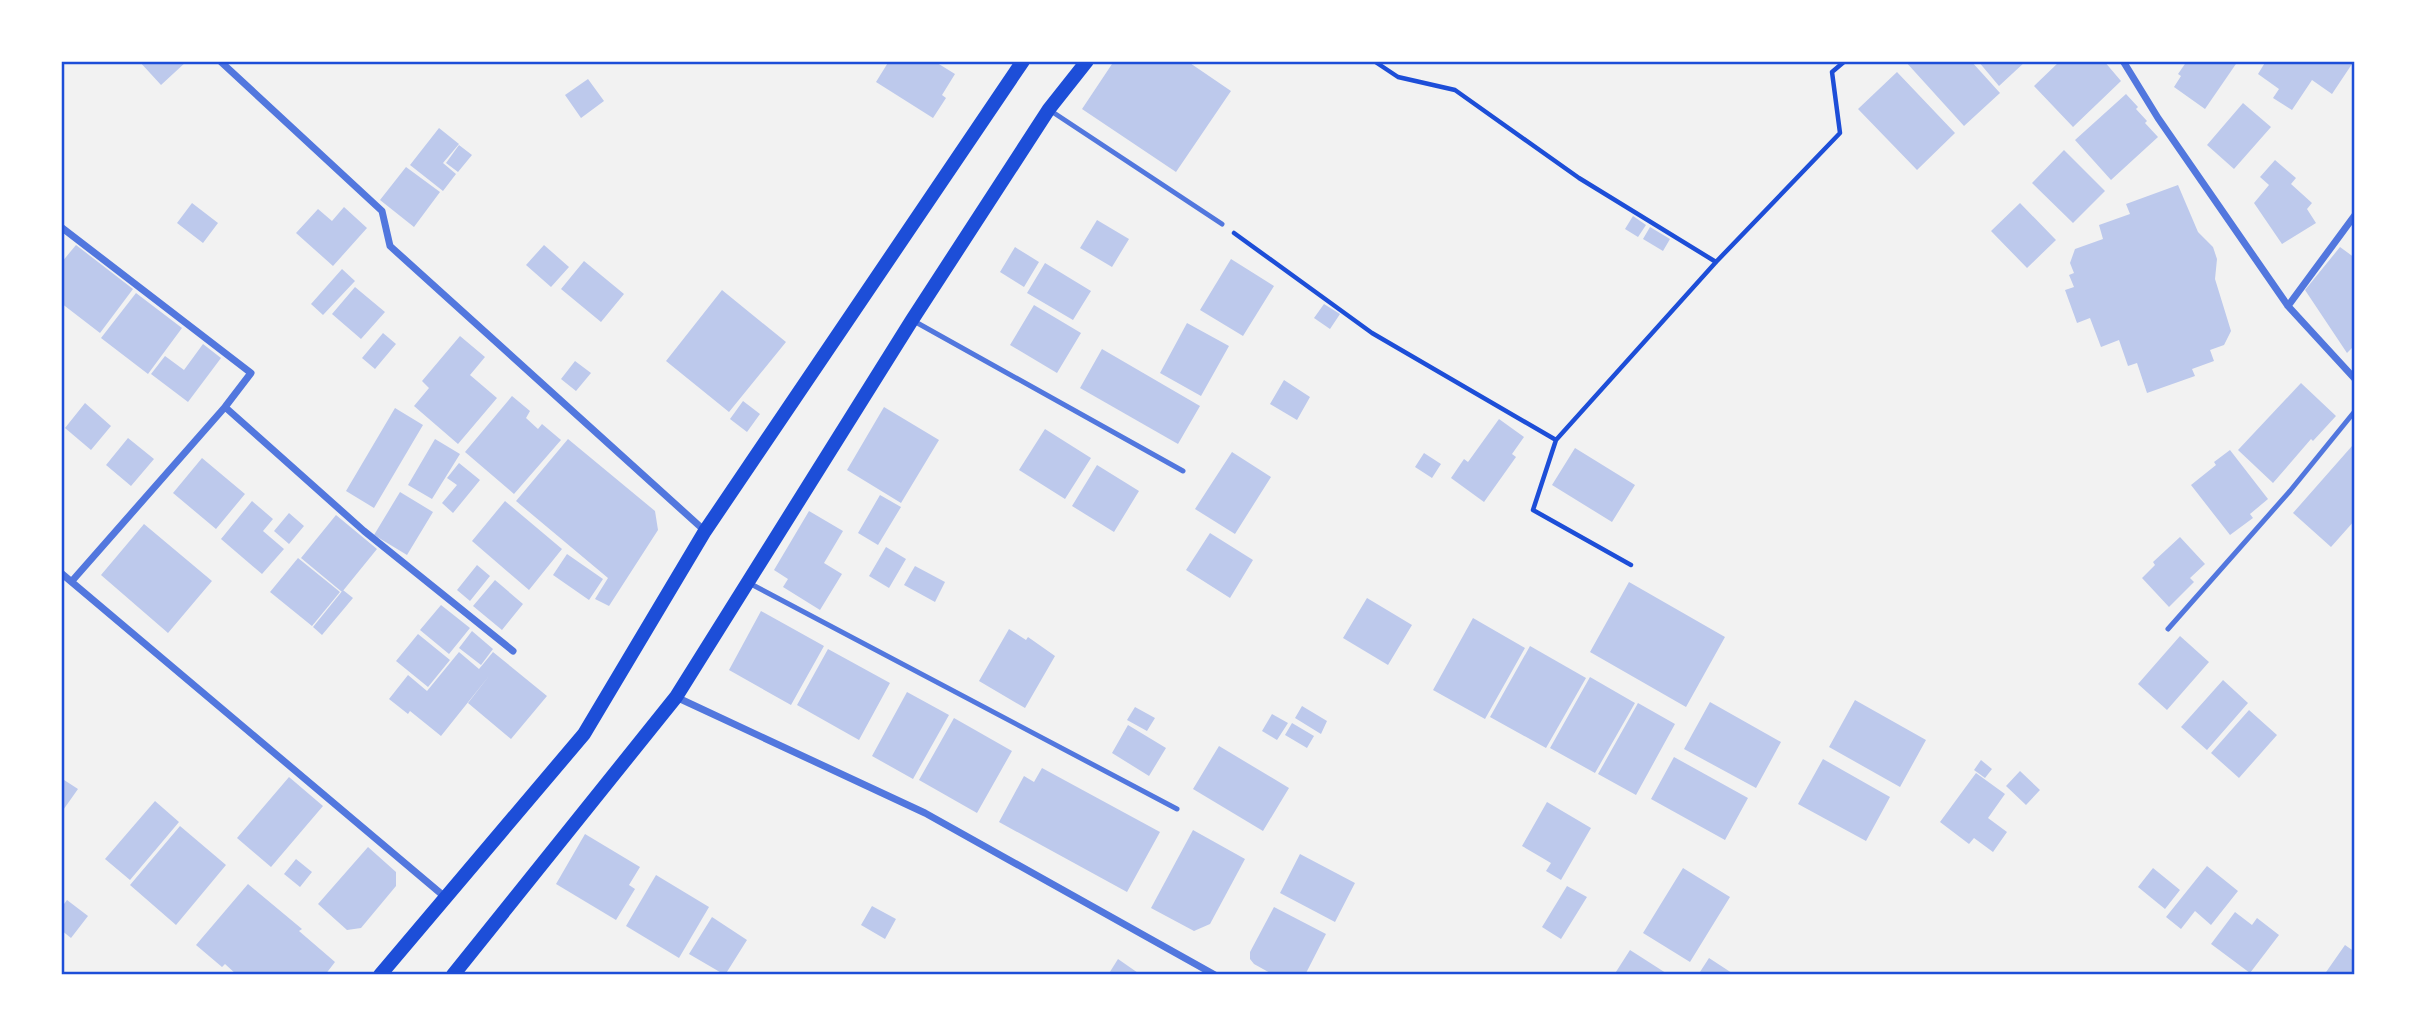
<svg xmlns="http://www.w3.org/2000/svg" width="2416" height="1036" font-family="Poppins,sans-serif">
<rect width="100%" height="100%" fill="#f2f2f2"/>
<path fill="#bdc9ec" d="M139,61H187L161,85Z
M889,61H934L955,74L942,95L946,98L933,118L876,82Z
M1114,61H1187L1231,91L1176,172L1082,109Z
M1905,61H1971L2000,93L1964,126Z
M1978,61H2026L1999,86Z
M2060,61H2104L2121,81L2073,127L2034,86Z
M2187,61H2238L2205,109L2174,87L2181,76L2178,74Z
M2266,61H2354L2332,94L2312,80L2292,110L2273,98L2279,89L2258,74Z
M1897,72L1955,133L1917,170L1858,109Z
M588,79L604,101L581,118L565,95Z
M2126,94L2138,107L2136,109L2147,121L2145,123L2158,137L2111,180L2075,140Z
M2243,103L2271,127L2234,169L2207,145Z
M439,128L459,144L443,163L456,174L443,191L410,165Z
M459,145L472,155L458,172L446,163Z
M2064,150L2105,191L2073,223L2032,183Z
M2275,160L2296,178L2291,184L2312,203L2307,209L2316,223L2282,244L2254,203L2269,185L2260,177Z
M406,167L440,192L414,227L380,200Z
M2178,185L2198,232L2213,247L2217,259L2215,279L2231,331L2224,345L2210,350L2214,361L2192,369L2195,376L2147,393L2137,363L2128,366L2119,340L2101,347L2090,318L2077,323L2065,290L2074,287L2069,275L2074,273L2070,263L2075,249L2103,239L2099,225L2130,214L2126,204Z
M192,203L218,223L203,243L177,223Z
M2020,203L2056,240L2027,268L1991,231Z
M344,207L367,228L333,266L296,233L318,209L332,221Z
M1633,216L1646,225L1638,237L1625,229Z
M1097,220L1129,239L1112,267L1080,248Z
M1650,227L1670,239L1663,251L1643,239Z
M76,245L133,289L100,333L61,303V263Z
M544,245L569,267L551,287L526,265Z
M1015,247L1039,262L1024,287L1000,272Z
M2340,247L2355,258L2353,280L2355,345L2347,353L2305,290Z
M1231,259L1274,286L1243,336L1200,310Z
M584,261L624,294L601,322L561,289Z
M1045,263L1091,291L1073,320L1027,293Z
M342,269L355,281L323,315L311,304Z
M355,287L385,312L361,339L332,314Z
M722,290L786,342L729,412L666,361Z
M136,293L182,328L148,374L101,338Z
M1324,304L1340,314L1330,329L1314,318Z
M1034,305L1081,333L1057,373L1010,345Z
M1187,323L1229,346L1201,396L1160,373Z
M383,333L396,344L375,369L362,358Z
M460,336L485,357L470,375L497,398L458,444L414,406L429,388L422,381Z
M203,344L221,358L188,402L151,374L165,356L184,370Z
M1102,349L1200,406L1178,444L1080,388Z
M575,361L591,373L576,391L561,379Z
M1284,380L1310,397L1297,420L1270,404Z
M2301,383L2336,416L2313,441L2311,439L2273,483L2238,450Z
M512,396L530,411L526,418L538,429L542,424L561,440L514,494L465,452Z
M743,401L760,414L747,432L730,419Z
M85,403L111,426L91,450L65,428Z
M884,407L939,440L901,503L847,470Z
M395,408L423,425L374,508L346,491Z
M1499,419L1524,437L1512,454L1516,457L1484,502L1451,478L1464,459L1468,462Z
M1045,429L1091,458L1065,499L1019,470Z
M128,438L154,459L131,486L106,465Z
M435,439L460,454L432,499L408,485Z
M568,439L655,511L658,530L609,606L595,599L608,578L516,501Z
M2352,446L2355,449V520L2331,547L2293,513Z
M1575,448L1635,485L1612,522L1552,485Z
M2230,450L2268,499L2250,514L2253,518L2230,535L2191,485L2216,465L2214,462Z
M1232,452L1271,477L1235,534L1195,509Z
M1424,453L1441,464L1432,478L1415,467Z
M202,458L245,494L216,529L173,493Z
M459,463L480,480L453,513L442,503L457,485L447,478Z
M1097,465L1139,491L1114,532L1072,506Z
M400,492L433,512L407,555L374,535Z
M880,495L901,507L878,545L858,533Z
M252,501L273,519L263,531L284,549L262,574L221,539Z
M505,501L562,549L529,590L472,541Z
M809,511L843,531L824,563L842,574L820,610L783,587L788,579L774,570Z
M289,513L304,526L289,544L274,531Z
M336,515L377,549L342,592L301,558Z
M144,524L212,581L168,633L101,575Z
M1210,533L1253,560L1230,598L1186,570Z
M2180,537L2205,564L2190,578L2194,582L2169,607L2142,578L2155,565L2153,562Z
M886,547L906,559L889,588L869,576Z
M567,554L603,579L589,600L553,575Z
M298,558L340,592L312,626L270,592Z
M477,565L490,576L470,601L457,590Z
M915,566L945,582L935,602L904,585Z
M495,580L523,604L502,630L473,606Z
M1629,582L1725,637L1686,707L1590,652Z
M343,590L353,598L322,635L313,627Z
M1367,598L1412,625L1388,665L1343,638Z
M441,605L470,628L449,654L420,630Z
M761,611L824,646L791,705L729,670Z
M1473,618L1525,648L1485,719L1433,690Z
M1009,629L1026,640L1028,637L1055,656L1025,708L979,681Z
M472,631L493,649L481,665L459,648Z
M418,634L450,660L428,687L396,661Z
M2180,636L2209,662L2167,710L2138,684Z
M1530,646L1586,678L1546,748L1490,717Z
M828,649L890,683L859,740L797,705Z
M459,652L479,669L493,652L547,696L511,739L468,703L489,676L441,736L410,711L408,714L389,699L408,675L427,691Z
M1590,677L1635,703L1595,773L1550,748Z
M2223,680L2248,703L2207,750L2181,727Z
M907,692L949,715L913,779L872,756Z
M1855,700L1926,740L1900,787L1829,747Z
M1710,702L1781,742L1756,788L1684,749Z
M1638,703L1675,724L1636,795L1598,774Z
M1302,706L1327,721L1321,734L1295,718Z
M1135,707L1155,718L1147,731L1127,720Z
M2249,710L2277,735L2239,778L2211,753Z
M1272,714L1288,723L1277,740L1262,731Z
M954,718L1012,751L977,813L919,780Z
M1292,723L1314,736L1307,748L1285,735Z
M1128,725L1166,748L1149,776L1112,753Z
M1219,746L1289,788L1263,831L1193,789Z
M1674,757L1748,798L1725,840L1651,799Z
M1823,759L1890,797L1866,841L1798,804Z
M1981,760L1992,769L1985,778L1974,770Z
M1042,768L1160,832L1127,892L999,822L1024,776L1034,782Z
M2020,771L2040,790L2026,805L2006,786Z
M1976,773L2005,794L1988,818L2007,832L1993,852L1974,838L1969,844L1940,822Z
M289,777L323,806L271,867L237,838Z
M61,778L78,789L61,813Z
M155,801L179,822L130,880L105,859Z
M1547,802L1591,828L1561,880L1546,871L1551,863L1522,846Z
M180,826L226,865L176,925L130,885Z
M1193,830L1245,859L1210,924L1194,931L1151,908Z
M585,834L640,867L629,885L635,889L616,920L556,884Z
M368,847L396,872V886L361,928L347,930L318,904Z
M1300,854L1355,883L1335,922L1280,893Z
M296,859L312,872L300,887L284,874Z
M2207,866L2238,891L2211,925L2195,911L2181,929L2166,917Z
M1683,868L1730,897L1690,962L1643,933Z
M2153,868L2180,890L2165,909L2138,887Z
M656,875L709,907L679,958L626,926Z
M248,884L302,929L299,931L335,962L325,975H237L225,964L222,967L196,945Z
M1567,886L1587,897L1561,939L1542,927Z
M67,900L88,916L71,938L61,930V908Z
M872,906L896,919L885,939L861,925Z
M1274,907L1326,934L1305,975H1274L1254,964L1250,959V952Z
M2235,912L2252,925L2257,918L2279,935L2250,973L2211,944Z
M712,917L747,940L725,975L689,954Z
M2345,945L2355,952V975H2324Z
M1630,950L1669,975H1614Z
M1709,958L1735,975H1698Z
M1118,959L1141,975H1108Z"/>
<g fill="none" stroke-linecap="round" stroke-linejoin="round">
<path stroke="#1d4ed8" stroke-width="4.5" d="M1374,61L1398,77L1455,90L1579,178L1716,262
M1234,233L1372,333L1556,440L1533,510L1631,565
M1556,440L1716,262L1840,133L1832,72L1845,61"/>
<path stroke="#5277de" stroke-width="5" d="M1051,111L1222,224
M912,320L1183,471
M749,583L1177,809
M2168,629L2290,491L2355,411"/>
<path stroke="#5277de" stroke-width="7" d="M220,61L382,211L390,246L705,531
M2123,61L2158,118L2288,306L2355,379
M61,227L251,373L225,407L72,581
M2288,306L2355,215
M225,407L364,531L513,651
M61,573L445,897
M676,697L925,813L1215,975"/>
<path stroke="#1d4ed8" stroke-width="14" d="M380,975L584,734L705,531L1023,61
M453,975L676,697L912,320L1049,109L1087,61"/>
</g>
<rect width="2416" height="1036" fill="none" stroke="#ffffff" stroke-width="126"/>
<rect x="63" y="63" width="2290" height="910" fill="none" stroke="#1d4ed8" stroke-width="2.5"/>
</svg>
